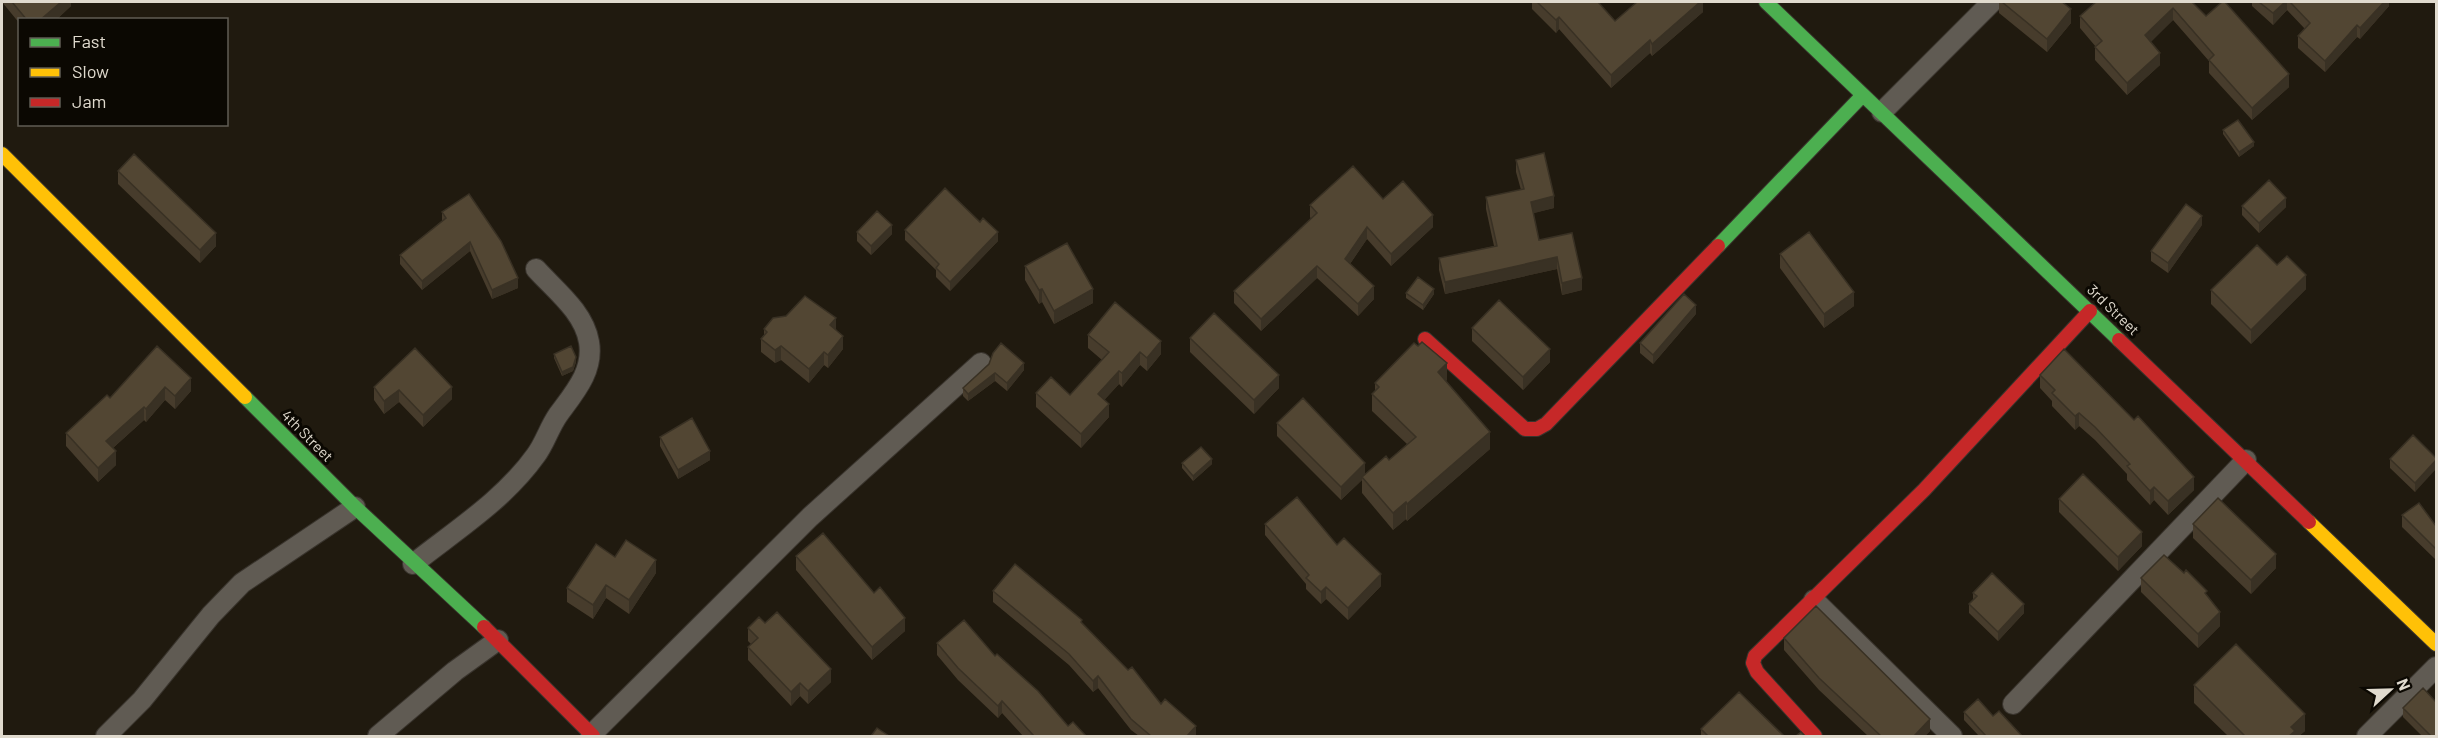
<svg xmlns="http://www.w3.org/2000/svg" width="2438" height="738" font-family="Barlow,sans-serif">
<rect width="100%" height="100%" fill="#201a0f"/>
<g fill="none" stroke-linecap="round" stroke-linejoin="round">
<defs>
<path id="street" d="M1882,112L1992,2
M413,564C456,530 504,500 536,455C545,443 549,428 558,415C574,393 594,371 589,342C584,312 556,291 536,269
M1814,600L1952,736
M2013,704L2246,460
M591,735L810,517L981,363
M106,736L142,700L211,615L242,583L355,507
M378,736L455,671L498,640
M2367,736L2436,667"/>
<path id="fast" d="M1766,2L2119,340
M1718,246L1862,96
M245,397L355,507L484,627"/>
<path id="slow" d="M2,154L245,397
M2309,522L2436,644"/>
<path id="jam" d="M1425,339L1525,429H1537L1546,424L1718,246
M2119,340L2309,522
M484,627L593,736
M1815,736L1757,672L1753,663L1755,656L1924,490L2090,311"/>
</defs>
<use href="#street" stroke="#39342d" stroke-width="22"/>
<use href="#fast" stroke="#39342d" stroke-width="16"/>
<use href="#slow" stroke="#39342d" stroke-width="16"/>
<use href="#jam" stroke="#39342d" stroke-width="16"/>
<use href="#street" stroke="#605b53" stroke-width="20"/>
<use href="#fast" stroke="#4caf50" stroke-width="14"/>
<use href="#slow" stroke="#ffc107" stroke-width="14"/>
<use href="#jam" stroke="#c62828" stroke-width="14"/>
</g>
<path fill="#473c2c" d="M2,2H71V6L56,20H20V24Z
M1532,2H1598L1615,21L1703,2V12L1652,56L1650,53L1611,88L1559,29L1556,33L1532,9Z
M1999,2H2062L2071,23L2047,52L1999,13Z
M2192,2L2206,16L2289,87L2252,120L2209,73V61L2173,20L2150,42L2160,65L2127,95L2095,60V47H2096L2080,28V16Z
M2252,2H2389V6L2360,39L2357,37L2325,72L2298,48V36L2305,29L2287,10L2273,25L2252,6Z
M2223,130L2254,146L2239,157L2223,134Z
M1516,160L1554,208L1533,213L1539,240L1572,233L1582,290L1562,295L1557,269L1445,294L1439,270V258L1494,246L1486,209V197L1521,190L1516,172Z
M118,171L216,246L200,263L118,184Z
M1383,199L1433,227L1391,266L1367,239L1350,264L1374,299L1358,316L1317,278L1261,331L1234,303V291L1311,219L1310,217V205Z
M2242,206L2286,207L2259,233L2242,215Z
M442,212L518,288L492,299L470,251L422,290L400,264V255L442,221Z
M2202,225L2168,273L2151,261V251Z
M905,230L998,241L950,291L936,277V270L905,240Z
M857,232L892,234L871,255L857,241Z
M1780,254L1854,306L1824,328L1780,268Z
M2277,265L2306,289L2251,344L2211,304V290Z
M1025,266L1093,303L1054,324L1042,302L1039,304L1025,280Z
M1406,293L1434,294L1423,310L1406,298Z
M1696,314L1653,364L1640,353V343Z
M1472,328L1550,362L1523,390L1472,341Z
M764,329H836L843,349L828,368L824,365L809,383L781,360L775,363L761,352V339L764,335Z
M1088,335L1161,354L1147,371L1140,365L1122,387L1119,384L1104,400L1109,417L1081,448L1036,407V393L1070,395L1102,360L1088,348Z
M1190,338L1279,388L1254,414L1190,352Z
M157,346L191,391L175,409L165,400L146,422L144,420L113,448L116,465L98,482L66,446V433L110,398Z
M415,348L452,399L423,427L399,402L384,414L374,400V387Z
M554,354L576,362L573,371L562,376L554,358Z
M989,364L1024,370L1007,391L995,381L968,401L963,396V388Z
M2040,375L2194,490L2168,515L2154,500L2150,505L2127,480V474L2095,440L2079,426L2075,430L2052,406V401L2040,388Z
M1447,380L1445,381L1490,449L1407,521L1406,519L1393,530L1362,493V480L1341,500L1277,436V423L1365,474L1389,460L1407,444L1372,411V394L1375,391V383Z
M660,437L710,460L678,479L660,446Z
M2436,458L2415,492L2390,468V459Z
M1182,463L1212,464L1193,481L1182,468Z
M2059,499L2142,546L2118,571L2059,512Z
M2402,515L2436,526V560L2402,527Z
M1265,524L1337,545L1381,586L1348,620L1326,599L1321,604L1306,589V584L1265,535Z
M2193,524L2276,568L2251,594L2193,538Z
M796,556L905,631L872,660L796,570Z
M615,557L656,573L629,614L606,598L593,619L567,602V588Z
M2141,578L2207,596L2220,626L2198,648L2141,592Z
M993,591L1082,624L1161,704L1196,736H1139L1131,730L1098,688L1093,692L1069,665L993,602Z
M1973,593L2024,613L1998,641L1969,613V604L1973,600Z
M765,623L831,682L808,704L800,696L791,706L748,660V647L751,644L748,641V628Z
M1784,638L1930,731L1925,736H1868L1819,690L1784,650Z
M937,643L995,656L1068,726L1086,736H1023L1002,713L998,718L958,680L937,655Z
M2194,685L2305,731L2299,736H2228L2194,703Z
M2403,708L2436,736H2422L2403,717Z
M1964,712L1993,716L2022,736H1979L1964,720Z
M1701,729L1784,736H1701Z"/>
<path fill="#393124" d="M61,2H71V6L56,20H40Z
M1700,2H1703V12L1652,56V44Z
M2285,2H2287V10L2273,25V13Z
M2384,2H2389V6L2360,39V28Z
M2173,8V20L2145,48V35Z
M2071,9V23L2047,52V39Z
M1559,17V29L1556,33V20Z
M2357,25V37L2325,72V61Z
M1650,40V53L1611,88V75Z
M2160,53V65L2127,95V83Z
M2289,74V87L2252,120V108Z
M2254,142V146L2239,157V152Z
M1554,196V208L1531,214V202Z
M2286,198V207L2259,233V223Z
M1433,215V227L1391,266V254Z
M2202,216V225L2168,273V263Z
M892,225V234L871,255V246Z
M1367,227V239L1345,271V259Z
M998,232V241L950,291V282Z
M216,233V246L200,263V250Z
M470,242V251L422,290V281Z
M1557,257V269L1445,294V282Z
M1317,266V278L1261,331V319Z
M2306,275V289L2251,344V330Z
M518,278V288L492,299V290Z
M1582,278V290L1562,295V283Z
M1374,286V299L1358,316V304Z
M1042,289V302L1039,304V290Z
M1093,289V303L1054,324V311Z
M1434,289V294L1423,310V305Z
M1854,292V306L1824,328V314Z
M1696,305V314L1653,364V355Z
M836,318V331L830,325Z
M843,336V349L828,368V355Z
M1161,341V354L1147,371V358Z
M781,346V360L775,363V350Z
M1550,349V362L1523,390V377Z
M824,352V365L809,383V369Z
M1140,352V365L1122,387V373Z
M576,357V362L573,371L562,376V372Z
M1024,363V370L1007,391V383Z
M1447,363V380L1438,389V372Z
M1119,371V384L1098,407V394Z
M995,373V381L968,401V394Z
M1279,375V388L1254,414V400Z
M191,378V391L175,409V396Z
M165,387V400L146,422V409Z
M452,387V399L423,427V415Z
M399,390V402L384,414V401Z
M1109,404V417L1081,448V434Z
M144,407V420L106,454V441Z
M2079,413V426L2075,430V416Z
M1490,432V449L1407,521V504Z
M116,451V465L98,482V468Z
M710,451V460L678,479V470Z
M1212,459V464L1193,481V476Z
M2436,460V469L2415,492V483Z
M1365,463V476L1362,477V480L1341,500V487Z
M2194,477V490L2168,515V501Z
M2154,487V500L2150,505V491Z
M1406,502V519L1393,530V513Z
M2142,532V546L2118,571V557Z
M2276,554V568L2251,594V580Z
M656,560V573L629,614V600Z
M1381,574V586L1348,620V608Z
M606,585V598L593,619V605Z
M1326,587V599L1321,604V592Z
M2024,604V613L1998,641V632Z
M2220,612V626L2198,648V634Z
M905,618V631L872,660V647Z
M831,669V682L808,704V691Z
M1098,676V688L1093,692V681Z
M800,683V696L791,706V692Z
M1002,701V713L998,718V706Z
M2305,714V731L2299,736H2289L2291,727Z
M1930,719V731L1925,736H1914Z
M1196,726V736H1187Z"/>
<path fill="#524633" stroke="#393124" stroke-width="1.5" d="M12,2H61L40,20H27Z
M1537,2H1598L1615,21L1637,2H1700L1652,44L1650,40L1611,75L1559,17L1556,20Z
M2002,2H2062L2071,9L2047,39Z
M2096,2H2192L2206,16L2222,2H2225L2289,74L2252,108L2209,60L2214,55L2173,8L2145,35L2160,53L2127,83L2095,47L2102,41L2080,16Z
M2259,2H2285L2273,13Z
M2290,2H2384L2360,28L2357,25L2325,61L2298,36L2310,23Z
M2238,120L2254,142L2239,152L2223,130Z
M1544,153L1554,196L1531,202L1539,240L1572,233L1582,278L1562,283L1557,257L1445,282L1439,258L1497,246L1486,197L1524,189L1516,160Z
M134,154L216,233L200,250L118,171Z
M1353,166L1383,199L1403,181L1433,215L1391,254L1367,227L1345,259L1374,286L1358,304L1317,266L1261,319L1234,291L1317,213L1310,205Z
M2269,180L2286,198L2259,223L2242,206Z
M945,188L980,222L983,218L998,232L950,282L936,268L939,264L905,230Z
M469,194L501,241L518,278L492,290L470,242L422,281L400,255L446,218L442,212Z
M2186,204L2202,216L2168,263L2151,251Z
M877,211L892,225L871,246L857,232Z
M1809,232L1854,292L1824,314L1780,254Z
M1067,243L1093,289L1054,311L1042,289L1039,290L1025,266Z
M2257,245L2277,265L2287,256L2306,275L2251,330L2211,290Z
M1418,277L1434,289L1423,305L1406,293Z
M1684,294L1696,305L1653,355L1640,343Z
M805,296L836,318L830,325L843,336L828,355L824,352L809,369L781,346L775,350L761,339L767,332L764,329L773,318L786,316Z
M1499,300L1550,349L1523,377L1472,328Z
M1115,302L1161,341L1147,358L1140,352L1122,373L1119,371L1098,394L1109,404L1081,434L1036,393L1051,377L1070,395L1109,352L1088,335Z
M1214,313L1279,375L1254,400L1190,338Z
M1422,342L1447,363L1438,372L1490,432L1407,504L1406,502L1393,513L1362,477L1386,456L1389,460L1416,437L1372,394L1379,387L1375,383L1414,343L1418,346Z
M1001,343L1024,363L1007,383L995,373L968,394L963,388L989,364L993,353Z
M157,346L191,378L175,396L165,387L146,409L144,407L106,441L116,451L98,468L66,433L107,395L110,398Z
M571,346L576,357L573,367L562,372L554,354Z
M415,348L452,387L423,415L399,390L384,401L374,387Z
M2064,349L2134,420L2138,416L2194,477L2168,501L2154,487L2150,491L2127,466L2130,464L2095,427L2079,413L2075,416L2052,393L2055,390L2040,375Z
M1303,398L1365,463L1341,487L1277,423Z
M692,418L710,451L678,470L660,437Z
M2413,435L2436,458V460L2415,483L2390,459Z
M1201,447L1212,459L1193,476L1182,463Z
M2083,474L2142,532L2118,557L2059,499Z
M1297,497L1337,545L1344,538L1381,574L1348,608L1326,587L1321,592L1306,578L1309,575L1265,524Z
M2218,498L2276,554L2251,580L2193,524Z
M2419,503L2436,526V549L2402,515Z
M823,533L874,593L880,587L905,618L872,647L796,556Z
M626,540L656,560L629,600L606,585L593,605L567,588L596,544L615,557Z
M2164,555L2184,573L2186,570L2207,591L2205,593L2220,612L2198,634L2141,578Z
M1015,564L1082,620L1081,622L1128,670L1132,667L1161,704L1165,699L1196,726L1187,736H1151L1131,719L1098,676L1093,681L1069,654L993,591Z
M1992,573L2024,604L1998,632L1969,604L1977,596L1973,593Z
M1816,606L1930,719L1914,736H1881L1819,678L1784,638Z
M777,612L831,669L808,691L800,683L791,692L748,647L758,638L748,628L759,617L765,623Z
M964,620L995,656L997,654L1038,691L1068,726L1073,722L1086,736H1034L1002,701L998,706L958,668L937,643Z
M2236,644L2305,714L2291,727L2295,731L2289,736H2245L2194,685Z
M2423,688L2436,702V736H2431L2403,708Z
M1739,692L1784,736H1708L1701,729Z
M1978,699L1993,716L1999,711L2022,736H1986L1964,712Z
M877,728L889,736H871Z
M1801,732L1805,736H1796Z"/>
<g text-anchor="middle" stroke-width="6" stroke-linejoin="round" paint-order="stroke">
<g font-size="15" fill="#e0dace" stroke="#0b0802">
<text transform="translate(2113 310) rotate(44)" y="5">3rd Street</text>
<text transform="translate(307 436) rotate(45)" y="5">4th Street</text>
</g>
</g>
<rect width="2438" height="738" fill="none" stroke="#e0dace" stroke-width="6"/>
<rect x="18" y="18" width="210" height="108" fill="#0b0802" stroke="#605c54" stroke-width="1.5"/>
<rect x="30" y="38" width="30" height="9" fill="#4caf50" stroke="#605c54" stroke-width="1.5"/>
<text x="72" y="48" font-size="18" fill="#e0dace">Fast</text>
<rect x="30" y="68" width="30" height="9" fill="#ffc107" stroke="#605c54" stroke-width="1.5"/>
<text x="72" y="78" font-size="18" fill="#e0dace">Slow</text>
<rect x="30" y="98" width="30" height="9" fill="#c62828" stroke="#605c54" stroke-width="1.5"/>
<text x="72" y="108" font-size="18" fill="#e0dace">Jam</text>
<g transform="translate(2390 690) rotate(68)" stroke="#0b0802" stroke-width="4.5" paint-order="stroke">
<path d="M0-4.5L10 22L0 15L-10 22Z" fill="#e0dace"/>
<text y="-9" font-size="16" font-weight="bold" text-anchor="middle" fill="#e0dace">N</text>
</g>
</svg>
